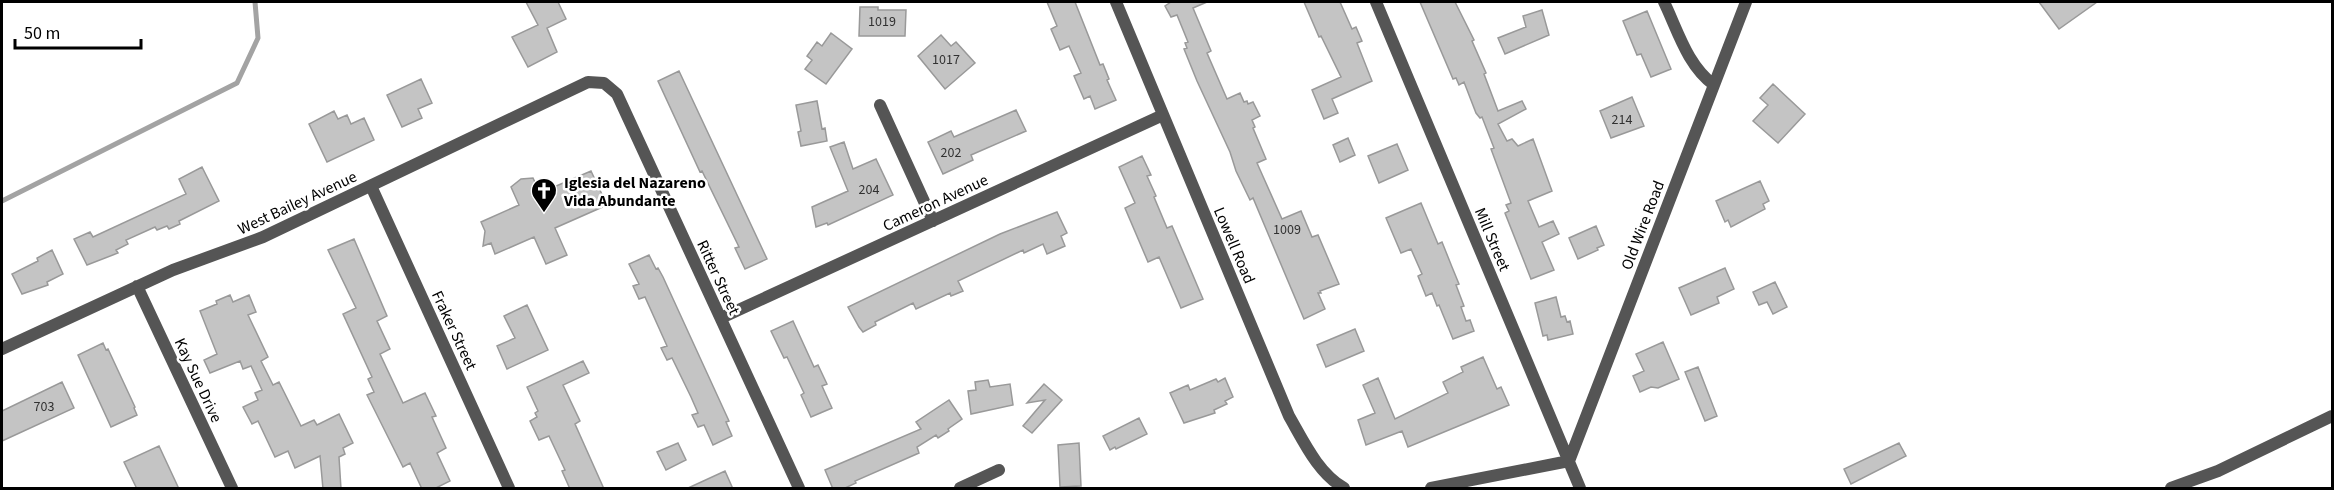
<svg xmlns="http://www.w3.org/2000/svg" width="2334" height="490" font-family="'Source Sans 3',sans-serif">
<rect width="100%" height="100%" fill="#fff"/>
<g fill="none" stroke-linecap="round" stroke-linejoin="round">
<path stroke="#a3a3a3" stroke-width="5" d="M2,201L237,83L258,38L255,2"/>
</g>
<path fill="#c4c4c4" stroke="#999" stroke-width="1.5" d="M526,2H558L566,19L547,28L557,52L528,67L512,37L538,25Z
M1047,2H1075L1100,65L1103,64L1109,79L1107,80L1116,100L1095,109L1090,96L1084,99L1074,76L1081,73L1069,46L1060,50L1051,29L1057,26Z
M1171,2H1207L1193,8L1211,51L1207,53L1227,99L1240,93L1244,102L1247,101L1248,104L1253,102L1260,116L1252,120L1255,127L1253,128L1266,159L1257,163L1282,219L1301,211L1312,237L1318,235L1339,284L1320,291L1321,293H1318L1325,309L1304,319L1253,198L1250,200L1236,171L1230,152L1197,81L1184,49L1187,48L1185,43L1188,42L1177,15L1171,17L1165,6Z
M1304,2H1340L1352,29L1356,27L1362,41L1357,43L1372,81L1332,99L1338,113L1324,119L1312,90L1341,77L1321,36L1319,37Z
M1420,2H1455L1474,40L1472,41L1486,73L1484,74L1498,111L1522,101L1526,109L1498,124L1507,141L1512,139L1518,146L1533,139L1552,191L1528,201L1539,227L1553,221L1559,234L1542,242L1554,270L1531,279L1505,213L1509,211L1506,205L1511,203L1491,149L1494,148L1482,117L1480,118L1476,113L1464,82L1459,85L1456,78L1453,79Z
M2039,2H2097L2059,29Z
M860,7H878V10H906L905,36H859Z
M1542,10L1549,35L1505,54L1498,38L1526,27L1523,16Z
M1647,11L1671,69L1651,77L1641,54L1637,55L1623,21Z
M831,33L852,49L826,84L805,69L812,60L807,56L817,42L822,46Z
M941,35L951,46L956,42L975,63L945,89L918,56Z
M679,71L767,259L745,269L735,248L739,247L702,171L700,172L658,81Z
M421,79L432,103L418,109L422,118L402,127L387,95Z
M1773,84L1805,114L1778,143L1753,121L1768,105L1760,98Z
M1632,97L1644,126L1611,138L1600,111Z
M817,101L822,129L825,128L827,141L801,146L798,132L801,131L796,105Z
M1016,110L1026,131L971,155L973,160L943,174L928,142L951,131L954,137Z
M334,111L338,119L347,115L351,124L364,118L374,140L327,162L309,124Z
M1348,138L1355,155L1340,162L1333,145Z
M844,142L853,169L876,159L893,195L828,225L827,223L816,227L812,207L848,191L830,147Z
M1397,144L1408,170L1379,183L1368,156Z
M1142,156L1151,175L1147,176L1156,196L1154,197L1167,228L1172,226L1203,299L1181,308L1159,257L1148,262L1125,208L1135,203L1119,167Z
M202,167L219,201L179,221L180,224L169,229L167,226L157,230L155,227L126,240L128,244L116,250L118,253L87,265L74,239L90,232L93,237L186,194L179,179Z
M591,171L607,205L555,228L567,255L546,264L534,237L495,254L491,243L483,246L485,231L481,222L519,205L511,187L521,179L533,178L540,193Z
M1760,181L1769,201L1763,204L1765,209L1731,227L1728,220L1725,222L1716,201Z
M1421,203L1438,244L1442,242L1452,267L1459,284L1456,285L1464,306L1461,307L1466,321L1470,320L1474,331L1453,339L1439,305L1437,306L1432,293L1426,296L1418,276L1422,274L1411,249L1401,253L1386,218Z
M1057,212L1067,233L1061,236L1065,246L1047,254L1043,244L1024,253L1023,250L958,281L963,291L951,296L950,293L916,309L913,303L875,322L876,325L863,332L859,327L848,307L1000,234Z
M1596,226L1604,245L1597,248L1598,250L1578,259L1569,238Z
M354,239L387,316L377,321L390,349L380,354L403,403L425,393L436,416L432,417L446,448L437,453L450,481L434,489H422L410,463L403,467L367,395L374,392L368,379L372,377L343,314L356,308L328,250Z
M52,250L63,274L47,282L48,285L22,294L12,274L38,261L37,258Z
M649,255L656,269L658,268L663,277L729,421L726,422L732,436L713,445L704,425L698,427L692,415L698,413L691,397L672,358L667,360L661,348L667,346L645,297L639,299L633,286L639,284L629,264Z
M1725,268L1734,289L1717,297L1719,303L1691,315L1679,288Z
M1775,282L1787,307L1773,314L1767,302L1759,305L1753,292Z
M230,295L233,302L249,295L256,312L248,315L268,357L261,361L273,385L279,382L301,426L314,420L317,425L339,414L353,443L343,448L345,454L339,457L341,489H323L320,456L295,468L288,451L275,457L258,421L252,424L243,407L258,400L255,393L262,390L251,366L243,369L240,361L210,373L204,360L217,354L200,311L217,304L216,301Z
M1556,297L1561,317L1565,316L1567,322L1570,321L1573,334L1548,340L1547,335L1543,336L1535,303Z
M527,305L548,350L507,369L497,346L515,338L504,316Z
M793,321L814,367L818,365L827,384L822,386L832,408L811,417L801,395L804,393L787,357L784,358L771,331Z
M1355,329L1364,351L1326,367L1317,345Z
M1663,342L1679,379L1658,388L1651,387L1640,392L1633,376L1644,371L1636,354Z
M103,343L106,350L108,349L135,407L134,408L137,415L111,427L78,355Z
M1483,357L1497,389L1501,387L1509,405L1408,447L1402,431L1366,445L1358,420L1375,413L1363,385L1378,378L1395,419L1448,393L1443,382L1463,372L1461,367Z
M583,361L589,373L563,385L580,421L575,424L604,489H570L562,471L565,470L549,436L539,440L530,421L537,417L535,413L538,411L527,387Z
M1698,367L1717,416L1705,421L1685,372Z
M1225,378L1233,397L1225,401L1227,404L1214,410L1215,413L1184,423L1170,393L1188,385L1190,390L1216,379L1218,382Z
M988,380L990,387L1010,384L1013,405L971,414L968,391L976,390L975,382Z
M62,382L74,408L2,441V411Z
M1044,384L1062,400L1032,433L1023,426L1045,400L1027,403Z
M949,400L962,419L948,429L949,431L938,438L936,435L917,447L919,453L855,481L856,483L843,489H833L825,470L921,429L916,422Z
M1139,418L1147,434L1116,449L1115,447L1110,450L1103,436Z
M678,443L686,460L666,470L657,452Z
M1079,443L1081,486L1060,487L1058,445Z
M1899,443L1906,456L1851,484L1844,469Z
M159,446L179,489H137L124,462Z
M725,471L733,489H686Z"/>
<g fill="none" stroke-linecap="round" stroke-linejoin="round">
<path stroke="#555" stroke-width="12" d="M1116,2L1289,416C1304,442 1318,473 1344,488
M1376,2L1580,488
M1664,2C1678,31 1687,65 1714,85
M880,105L933,221
M371,186L509,488
M137,286L232,488
M721,318L1163,115
M2,349L173,270L263,237L588,82L604,83L617,94L799,488
M1569,461L1746,2
M960,488L999,470
M1431,488L1569,461
M2171,488L2218,471L2332,416"/>
</g>
<defs>
<symbol id="church-pin" viewBox="-11 -11 22 30"><path d="M0 17L-7.5 6A9.5 9.5 0 1 1 7.5 6Z" fill="#000" stroke="#fff"/><path d="M-1.2-6h2.4v3.5h3.3v2.4h-3.3V6h-2.4V-.1h-3.3v-2.4h3.3Z" fill="#fff"/></symbol>
</defs>
<g fill-rule="evenodd">
<use href="#church-pin" x="529" y="176" width="30" height="40"/>
</g>
<g text-anchor="middle" stroke-width="5" stroke-linejoin="round" paint-order="stroke">
<g font-size="14" fill="#313131">
<text x="882" y="26">1019</text>
<text x="946" y="64">1017</text>
<text x="1622" y="124">214</text>
<text x="951" y="157">202</text>
<text x="869" y="194">204</text>
<text x="1287" y="234">1009</text>
<text x="44" y="411">703</text>
</g>
<g font-size="16" font-weight="bold" fill="#000" stroke="#fff" text-anchor="start">
<text x="564" y="188">Iglesia del Nazareno<tspan x="564" dy="18">Vida Abundante</tspan></text>
</g>
<g font-size="16" fill="#000" stroke="#fff">
<text transform="translate(297 202) rotate(-25)" y="6">West Bailey Avenue</text>
<text transform="translate(935 202) rotate(-25)" y="6">Cameron Avenue</text>
<text transform="translate(1642 225) rotate(-69)" y="6">Old Wire Road</text>
<text transform="translate(1493 239) rotate(67)" y="6">Mill Street</text>
<text transform="translate(1235 245) rotate(67)" y="6">Lowell Road</text>
<text transform="translate(719 277) rotate(65)" y="6">Ritter Street</text>
<text transform="translate(455 330) rotate(65)" y="6">Fraker Street</text>
<text transform="translate(199 380) rotate(65)" y="6">Kay Sue Drive</text>
</g>
</g>
<rect width="2334" height="490" fill="none" stroke="#000000" stroke-width="6"/>
<path d="M15 39v9h126v-9" fill="none" stroke="#000000" stroke-width="3"/>
<text x="24" y="39" font-size="18" fill="#000000" stroke="#ffffff" stroke-width="4.5" paint-order="stroke">50 m</text>
</svg>
